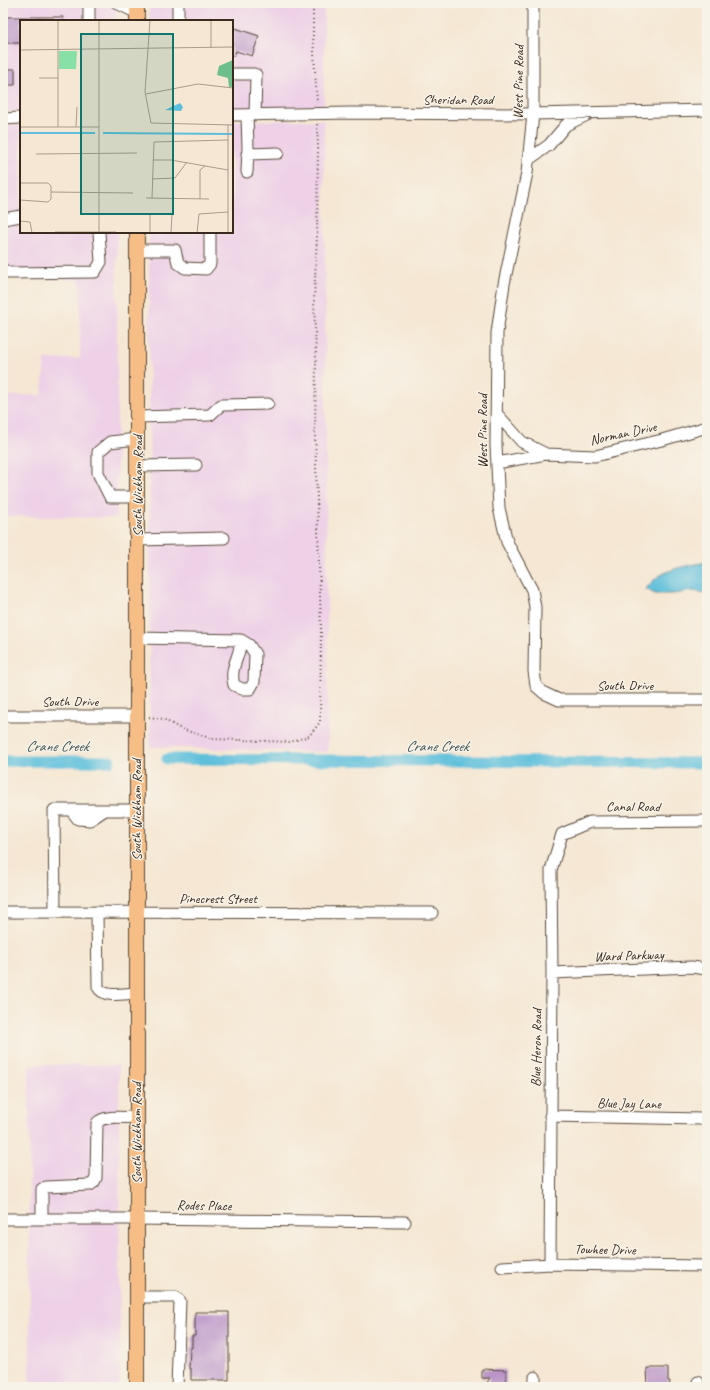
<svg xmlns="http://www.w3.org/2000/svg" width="710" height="1390" font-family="Caveat,sans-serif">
<rect width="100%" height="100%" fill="#f7f3e8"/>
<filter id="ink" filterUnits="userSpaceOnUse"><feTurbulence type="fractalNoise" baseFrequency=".025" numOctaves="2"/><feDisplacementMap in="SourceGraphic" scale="8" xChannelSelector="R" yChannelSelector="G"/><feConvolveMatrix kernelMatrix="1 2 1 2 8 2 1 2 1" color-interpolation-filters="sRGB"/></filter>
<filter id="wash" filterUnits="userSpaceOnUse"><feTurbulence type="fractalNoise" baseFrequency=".012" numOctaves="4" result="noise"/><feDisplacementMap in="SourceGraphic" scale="16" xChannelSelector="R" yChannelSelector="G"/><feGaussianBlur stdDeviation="0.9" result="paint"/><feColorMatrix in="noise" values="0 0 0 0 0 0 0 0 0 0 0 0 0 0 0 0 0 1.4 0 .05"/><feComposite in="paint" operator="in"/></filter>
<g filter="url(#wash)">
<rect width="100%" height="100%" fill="#f5e7d3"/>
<path fill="#eed0e7" d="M3,3H116V21H21V112H3Z
M149,3H324V107L232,108V21H149Z
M324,120L328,752L150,747L149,232H232V121Z
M3,125H21V232H117V518L3,516V396L42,395L45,360L80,358V280L3,278Z
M29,1065H119L120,1387H30Z"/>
<path fill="#5dbfdb" stroke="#4c747c" d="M707,562V593L692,591L674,594H655L646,589C661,568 683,567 707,562Z"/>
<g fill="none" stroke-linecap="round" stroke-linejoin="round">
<path stroke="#5dbfdb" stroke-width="11" d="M167,759L707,763
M3,761H110"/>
</g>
<g id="blocks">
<path fill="#bb95c9" d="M3,17H63V21H21V43H3Z
M232,27L259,36L252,56L236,51L234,56H232Z
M3,69H15V85H3Z
M195,1312H229V1380H191V1369H189L190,1348H192V1336H195Z
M647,1368H668V1381H670L669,1387H648Z
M482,1369L506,1370V1387H484L490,1378H482Z
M574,1386H585V1387H574Z"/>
</g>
</g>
<g filter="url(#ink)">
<use href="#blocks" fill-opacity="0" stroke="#574639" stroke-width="1"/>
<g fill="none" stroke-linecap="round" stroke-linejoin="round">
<defs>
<path id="minor" d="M89,3V21
M117,3L137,13
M533,3V114L527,173L504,284L497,333L496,445L499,508L507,542L532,590L535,607L534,671L536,686L544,693L559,700H707
M178,21V3
M232,74H254L256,75L255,115
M232,115L352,113L533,114L707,110
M247,115L248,148L247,172
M3,119L21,118
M247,154L278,153
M528,160L549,145L566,125L589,114
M3,219L21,216
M137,250H175L178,263L185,268L206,269L210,264V232
M3,269L8,273L95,272L101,262L99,232
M496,413L522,442L546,454
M137,417L210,415L221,405L268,404
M497,463L546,454L595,456L662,440L707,427
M137,466L196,465
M136,497H110L98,473V452L110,442L137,439
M136,540L224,538
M136,638L241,640L249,645L255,654L254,682L250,689H242L234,685C229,667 240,658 241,640
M3,716H136
M71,810L78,819L90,820L105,810
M3,912L432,913
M55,912L54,810H136
M97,912L98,987C104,999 125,993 136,993
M552,973L691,967L707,969
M550,1116L702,1119L707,1117
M3,1219H136L405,1222
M42,1219V1189L46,1187L90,1185L94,1182L96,1178L97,1123C105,1114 125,1118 136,1118
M550,1264L552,973L551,870L562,834L590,822L707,821
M502,1267L550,1264L707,1266
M137,1297H176L180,1301L177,1387
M535,1387V1377
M698,1387V1382"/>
<path id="major" d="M137,3V21
M137,1387V232"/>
</defs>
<use href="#minor" stroke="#574639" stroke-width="13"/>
<use href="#major" stroke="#574639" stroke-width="16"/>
<path stroke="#574639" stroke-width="2" stroke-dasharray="1 3" stroke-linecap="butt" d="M313,3V36L317,103
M149,717L163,719L181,729L213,739L290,742L309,736L320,722L321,628L315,434L316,359L314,300L317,236L318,146L317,123"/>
<use href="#minor" stroke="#fff" stroke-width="11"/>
<use href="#major" stroke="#f6be86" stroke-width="14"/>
</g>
</g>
<g text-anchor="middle" stroke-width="3" stroke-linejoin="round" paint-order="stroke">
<g font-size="14" fill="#3b2a1e" stroke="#f7f3e8">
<text transform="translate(518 82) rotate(-89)" y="5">West Pine Road</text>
<text x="458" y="104">Sheridan Road</text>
<text transform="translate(482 431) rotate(-90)" y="5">West Pine Road</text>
<text transform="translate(623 433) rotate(-12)" y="5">Norman Drive</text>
<text transform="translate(137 486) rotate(-90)" y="5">South Wickham Road</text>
<text x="625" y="690">South Drive</text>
<text x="70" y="706">South Drive</text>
<text x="633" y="811">Canal Road</text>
<text transform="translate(136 810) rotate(-90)" y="5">South Wickham Road</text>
<text x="218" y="903">Pinecrest Street</text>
<text transform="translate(629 955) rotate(-2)" y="5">Ward Parkway</text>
<text transform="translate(536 1048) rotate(-89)" y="5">Blue Heron Road</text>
<text transform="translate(629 1103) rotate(1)" y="5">Blue Jay Lane</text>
<text transform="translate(136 1133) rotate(-90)" y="5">South Wickham Road</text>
<text transform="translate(204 1205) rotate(1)" y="5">Rodes Place</text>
<text transform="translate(605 1249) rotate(1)" y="5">Towhee Drive</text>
</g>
<g font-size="15" font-style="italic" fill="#455757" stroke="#f7f3e8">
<text x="57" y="751">Crane Creek</text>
<text x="437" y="751">Crane Creek</text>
</g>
</g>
<g transform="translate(20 20)">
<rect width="213" height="213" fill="#f5e7d3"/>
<path d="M57,31L56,49H39V31Z" fill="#87e0a5"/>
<path d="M213,40V67H209L208,58L197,55L199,46Z" fill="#6dbe8a"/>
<path d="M160,83L163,87L161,91L145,90Z" fill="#5dbfdb"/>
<path fill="none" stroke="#5dbfdb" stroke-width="2" d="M0,113H75M83,113L213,114"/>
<path fill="none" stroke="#ab9b8b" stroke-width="1" d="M38,0V107M79,0V213M130,0L125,72L131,103L213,105M191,28V0M0,30L213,27M19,58H38M126,74L178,64L213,68M0,107H79M56,107L57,87M16,134L117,133M133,140H151L208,150M132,159L155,158L167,142M0,163H28L31,166V179L28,182L0,180M31,172L113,173M126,178L189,179M132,178L134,122L208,120M180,179V150L185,146M0,201L10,202L12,213M35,212H96M130,213V193M151,213L152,193M177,213L179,194L208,192M208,213V105"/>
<path fill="#0f766e" fill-opacity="0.15" stroke="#0f766e" stroke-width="2" d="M61,14H153V194H61Z"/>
<rect width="213" height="213" fill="none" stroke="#3b2a1e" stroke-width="2"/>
</g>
<rect width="710" height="1390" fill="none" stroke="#f7f3e8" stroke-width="16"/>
</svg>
